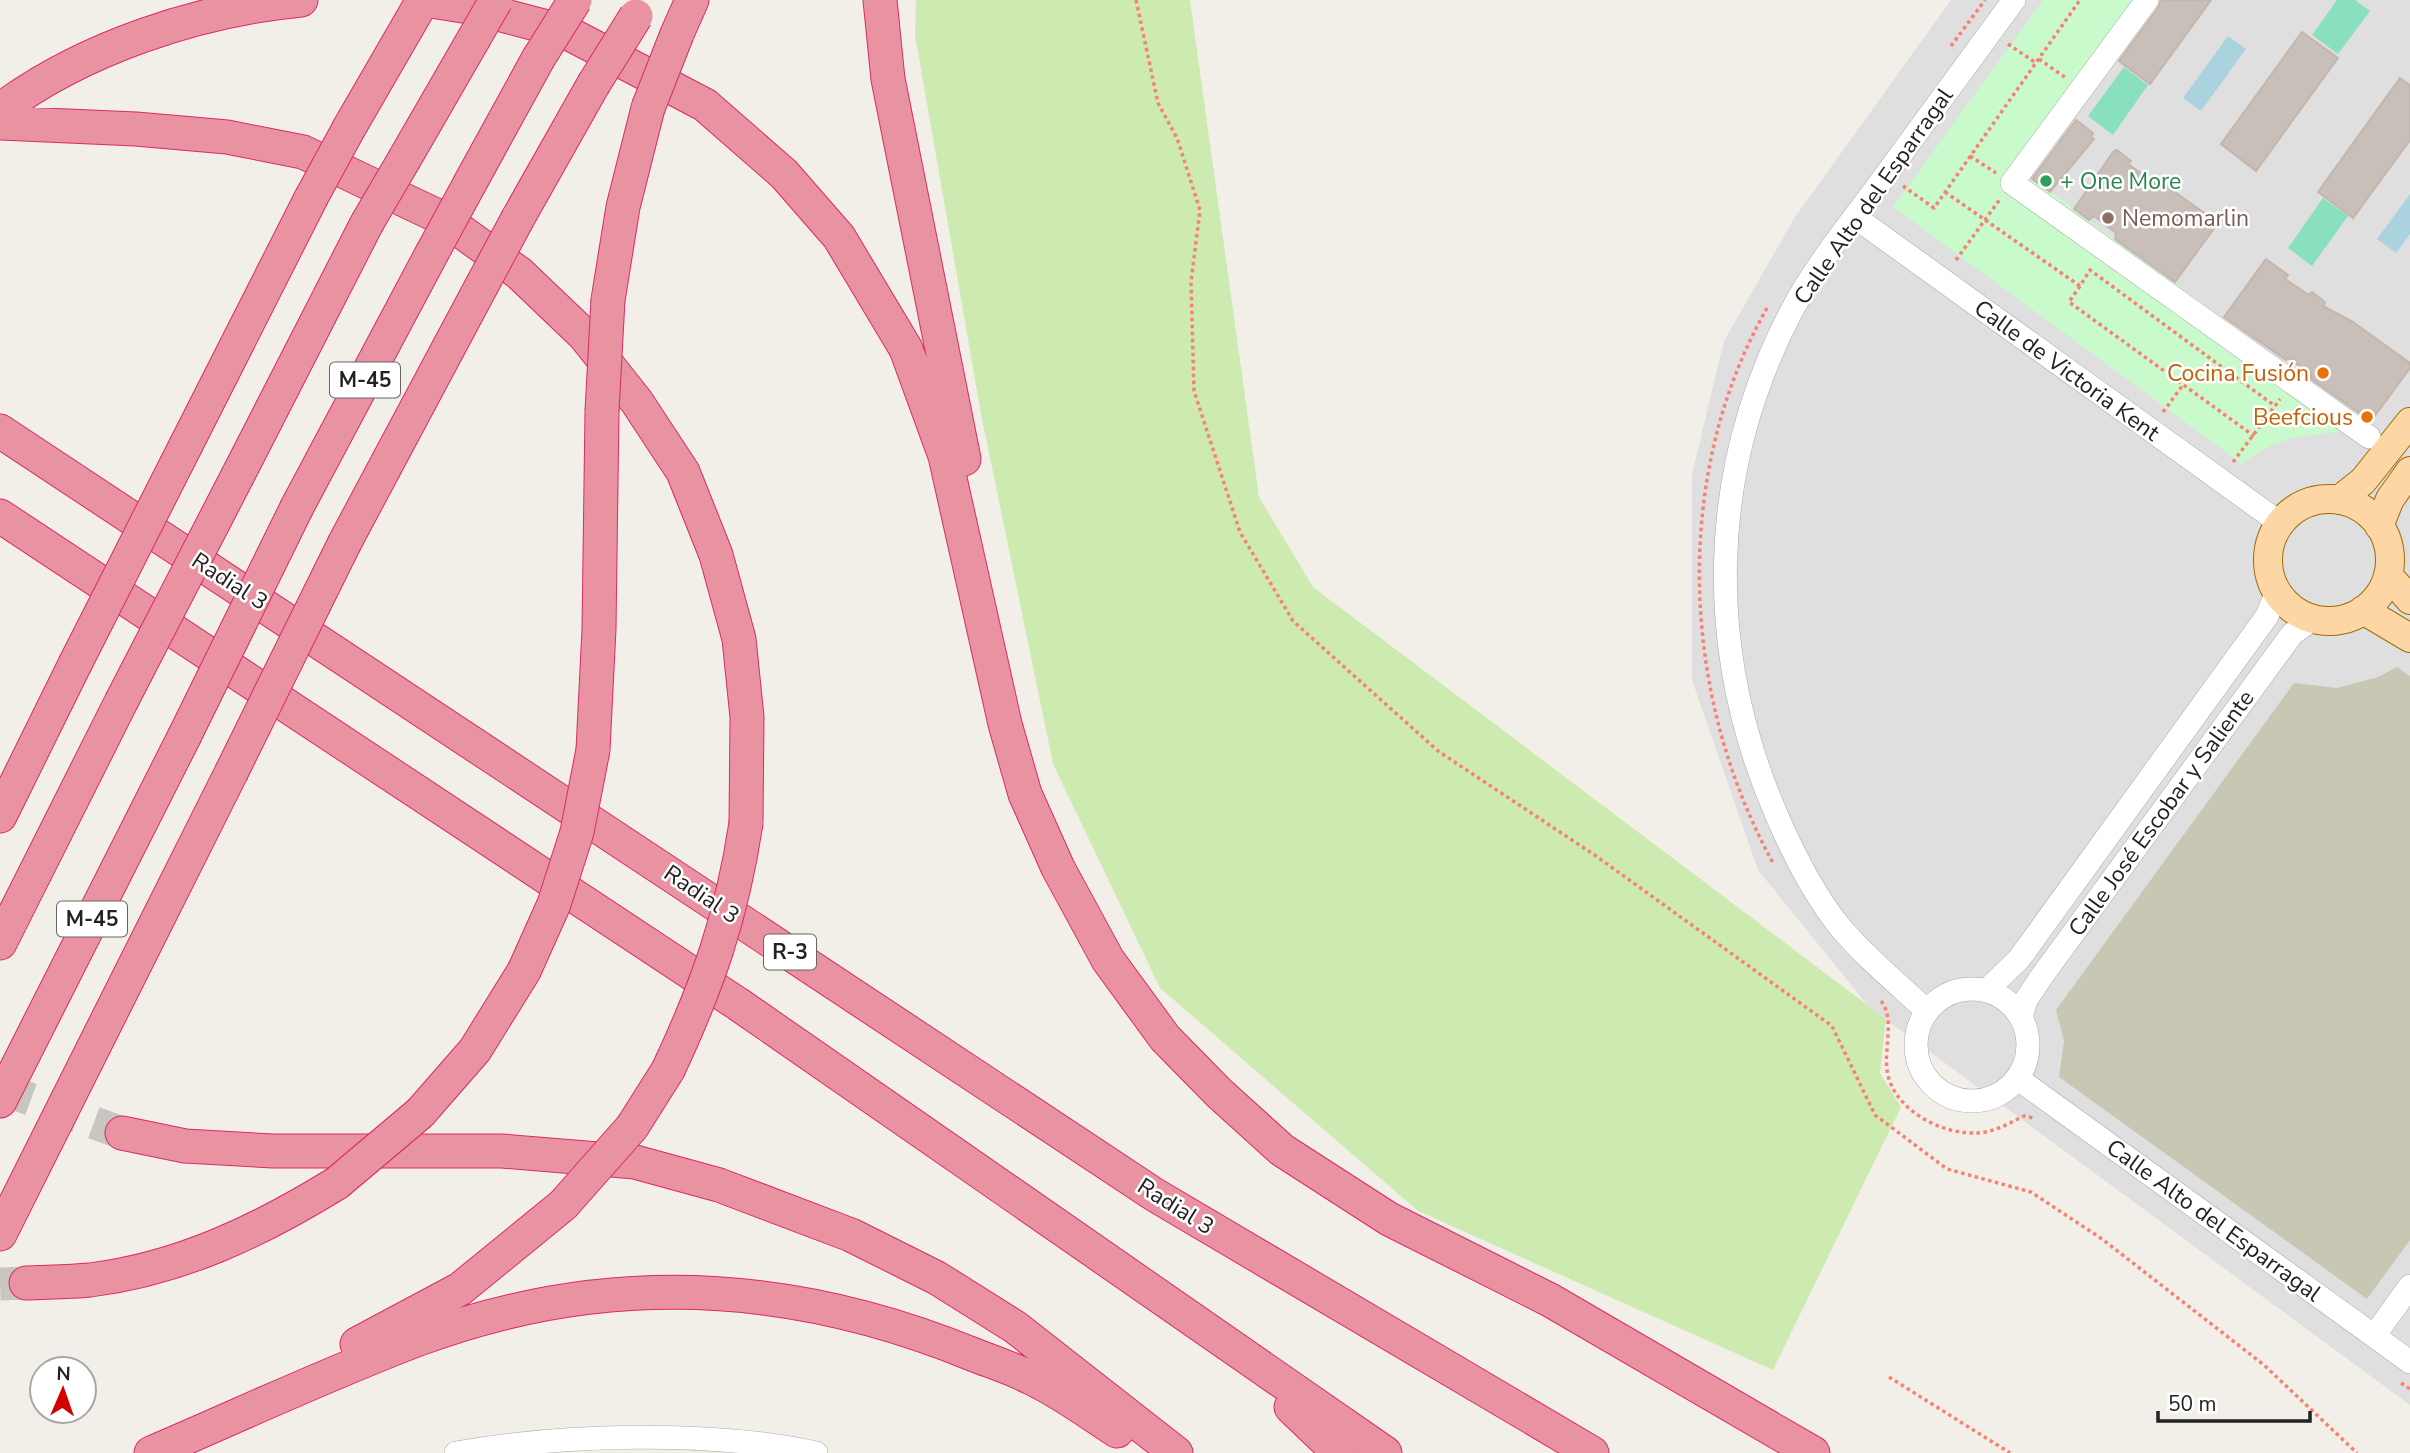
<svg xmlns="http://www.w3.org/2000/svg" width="2410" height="1453" font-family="'Nunito Sans',sans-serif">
<rect width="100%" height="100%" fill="#f2efe9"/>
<path fill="#e0dfdf" d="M1951,0H2410V1405L1870,1008L1758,870L1692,680V474L1724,341L1795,217Z"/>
<path fill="#c7c7b4" d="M2397,667L2410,676V1240L2367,1299L2059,1077L2064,1041L2056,1010L2294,683L2337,688L2378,677Z"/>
<path fill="#cdebb0" d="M916,0H1190L1259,497L1313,587L1886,1019L1880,1073L1901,1107L1773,1370L1418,1211L1160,988L1053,764L981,414L915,35Z"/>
<path fill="#c8facc" d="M2043,0H2157L2029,176L2369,425C2319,440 2288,427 2242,464L1893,207Z"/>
<path fill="#88e0be" d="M2337,0H2355L2370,11L2338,54L2312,35Z
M2124,67L2148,85L2113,135L2088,116Z
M2323,198L2348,216L2312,266L2288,248Z"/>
<path fill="#aad3df" d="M2228,36L2246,49L2201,111L2183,98Z
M2410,194V234L2396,253L2377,239Z"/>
<path fill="#c7bfb8" stroke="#c4b6ab" stroke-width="2" d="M2161,0H2211L2150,84L2119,61L2158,8Z
M2302,32L2338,58L2256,171L2221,144Z
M2400,78L2410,85V140L2353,218L2318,192Z
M2076,120L2093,133L2091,137L2094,139L2050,192L2032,179Z
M2117,150L2131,161L2128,164L2156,184L2158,180L2218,223L2175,282L2115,239L2116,233L2094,216L2089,220L2074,209L2113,152Z
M2266,259L2288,275L2285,279L2309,295L2312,292L2325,302L2323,306L2353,322L2410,363V368L2371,421L2311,379V374L2288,358L2286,360L2224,317Z"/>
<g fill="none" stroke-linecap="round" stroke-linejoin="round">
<path stroke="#c8c6c1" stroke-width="33" stroke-dasharray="33 17" stroke-linecap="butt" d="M0,1088L122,1133
M0,1284L26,1283"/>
<defs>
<path id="minor" d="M2147,0L2012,183L2369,437
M1855,217L2280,523
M1916 1045a56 56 0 1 1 112 0a56 56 0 1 1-112 0Z
M1986,991L2019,959L2267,616L2277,592
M1927,1011C1898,984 1866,958 1840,927C1814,895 1793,853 1777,816C1705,651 1707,473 1791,312C1815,266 1850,224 1880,183C1925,122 1969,61 2014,0
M2021,1017L2026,1000L2042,976L2292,634L2313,619
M2017,1078L2410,1362
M2374,1336L2410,1286
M456,1453C564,1434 708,1430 816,1453"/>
<path id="major" d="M2268 560a61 61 0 1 1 122 0a61 61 0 1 1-122 0Z
M2339,500L2363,481L2410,422
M2379,526L2390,499L2410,471
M2388,575L2410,600
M2363,610L2410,638"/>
<path id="highway" d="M425,0L475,8L566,32L705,105L784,174L839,237L906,349L945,456L1005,724L1025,794L1058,868L1108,960L1165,1038L1219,1093L1282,1150L1389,1219L1550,1300L1813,1453
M880,0L888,79L964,459
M677,34L692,0
M0,110C83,48 198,10 301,0
M0,123L136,129L227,137L303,152L444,219L519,273L584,335L637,402L683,472L716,555L739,639L747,717L746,823
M349,128L423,0
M405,158L473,40
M470,183L538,59
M518,218L593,85
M608,300L623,207L648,108
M0,431L1155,1195L1592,1453
M187,443L311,198
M238,475L367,223
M297,507L432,253
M0,516L738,1004L1385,1453
M345,542L482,285
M593,750L599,629L602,411
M0,816L74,666
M0,943L121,702
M0,1101L184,737
M420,1113L475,1050L524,971
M632,1127L668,1070
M122,1133L185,1146L273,1151H502L635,1162L719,1185L851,1235L937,1278L1015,1327L1176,1453
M0,1234L231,773
M26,1283C47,1282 69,1282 90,1280C180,1269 261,1230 337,1183
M357,1344L460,1289L563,1205
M1291,1407L1339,1453
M151,1453C240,1415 329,1373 419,1339C605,1270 791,1280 972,1354C992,1362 1012,1368 1031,1378C1061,1392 1089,1413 1117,1431"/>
</defs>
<use href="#minor" stroke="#a9a9a9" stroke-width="24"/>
<use href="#major" stroke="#a06b00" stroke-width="30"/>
<use href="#highway" stroke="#dc2a67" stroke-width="35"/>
<path stroke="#fa8072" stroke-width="3.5" stroke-dasharray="3.5 3.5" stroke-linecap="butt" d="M1136,0L1158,103L1177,138L1200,210L1191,282L1194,391L1240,532L1293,621L1438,751L1596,856L1832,1026L1875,1115L1947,1169L2031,1192L2102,1239L2264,1365L2357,1453
M2008,44L2036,63
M1951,46L1985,0
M2039,59L2066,78
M1970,156L1996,173
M1903,186L1934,208L2080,0
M1945,192L2080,286L2090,270L2275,406L2280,399
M1956,260L2000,199
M2080,286L2069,302L2254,436
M1767,308C1671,477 1681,695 1773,863
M2163,412L2183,385
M2233,462L2275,406
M1881,1001C1895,1018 1884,1048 1887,1070C1892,1109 1941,1135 1978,1133C1995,1132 2009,1123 2024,1116L2034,1118
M1889,1377L2010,1453
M2401,1383L2410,1389"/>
<use href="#minor" stroke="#fff" stroke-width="23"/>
<use href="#major" stroke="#fcd6a4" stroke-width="28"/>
<use href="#highway" stroke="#e892a2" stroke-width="33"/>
<defs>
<path id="highway-bridge" d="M473,40L496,0
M538,59L575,0
M593,85L636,16
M648,108L677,34
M311,198L349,128
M367,223L405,158
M432,253L470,183
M482,285L518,218
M602,411L608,300
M74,666L187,443
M121,702L238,475
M184,737L297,507
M231,773L345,542
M524,971L554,904L577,832L593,750
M668,1070C708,985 732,916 746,823
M337,1183L420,1113
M563,1205L632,1127"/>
</defs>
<use href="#highway-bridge" stroke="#dc2a67" stroke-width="35" stroke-linecap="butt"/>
<use href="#highway-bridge" stroke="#e892a2" stroke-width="33"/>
</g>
<circle fill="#2e9e5b" stroke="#fff" stroke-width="2.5" cx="2046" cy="181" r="7"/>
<circle fill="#8d6e63" stroke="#fff" stroke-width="2.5" cx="2108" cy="218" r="7"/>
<g fill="#e8710a" stroke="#fff" stroke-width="2.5">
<circle cx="2323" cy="373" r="7"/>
<circle cx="2367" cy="417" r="7"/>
</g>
<g text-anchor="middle" stroke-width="5" stroke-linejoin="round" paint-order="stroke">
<g fill="#fff" stroke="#646464" stroke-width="2">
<rect x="330" y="362.5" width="70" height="35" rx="5"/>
<rect x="57" y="901.5" width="70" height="35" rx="5"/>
<rect x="764" y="934.5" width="52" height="35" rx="5"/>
</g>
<g font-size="21" font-weight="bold" fill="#222">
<text x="365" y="387">M-45</text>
<text x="92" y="926">M-45</text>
<text x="790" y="959">R-3</text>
</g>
<g font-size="23" fill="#27864d" stroke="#fff" text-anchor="start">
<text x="2060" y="189">+ One More</text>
</g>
<g font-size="23" fill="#222" stroke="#fff">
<text transform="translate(1873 196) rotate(-55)" y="8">Calle Alto del Esparragal</text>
<text transform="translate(2067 370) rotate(36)" y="8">Calle de Victoria Kent</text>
<text transform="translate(230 581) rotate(33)" y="8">Radial 3</text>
<text transform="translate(2161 813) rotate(-54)" y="8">Calle José Escobar y Saliente</text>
<text transform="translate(702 894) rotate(34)" y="8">Radial 3</text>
<text transform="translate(1176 1206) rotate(32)" y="8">Radial 3</text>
<text transform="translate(2214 1220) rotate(36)" y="8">Calle Alto del Esparragal</text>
</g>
<g font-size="23" fill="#785e54" stroke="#fff" text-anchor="start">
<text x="2122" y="226">Nemomarlin</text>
</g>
<g font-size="23" fill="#c56008" stroke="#fff" text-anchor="end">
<text x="2309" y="381">Cocina Fusión</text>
<text x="2353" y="425">Beefcious</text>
</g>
</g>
<g transform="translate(63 1390) rotate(2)"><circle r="33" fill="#ffffff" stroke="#a7a7a7" stroke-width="2"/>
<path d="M0-5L12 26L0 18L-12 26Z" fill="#d40000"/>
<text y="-10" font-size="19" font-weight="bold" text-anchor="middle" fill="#222222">N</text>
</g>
<path d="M2158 1411v10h152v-10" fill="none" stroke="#222222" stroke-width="3.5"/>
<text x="2168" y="1411" font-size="21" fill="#222222" stroke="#ffffff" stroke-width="5" paint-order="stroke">50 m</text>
</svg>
